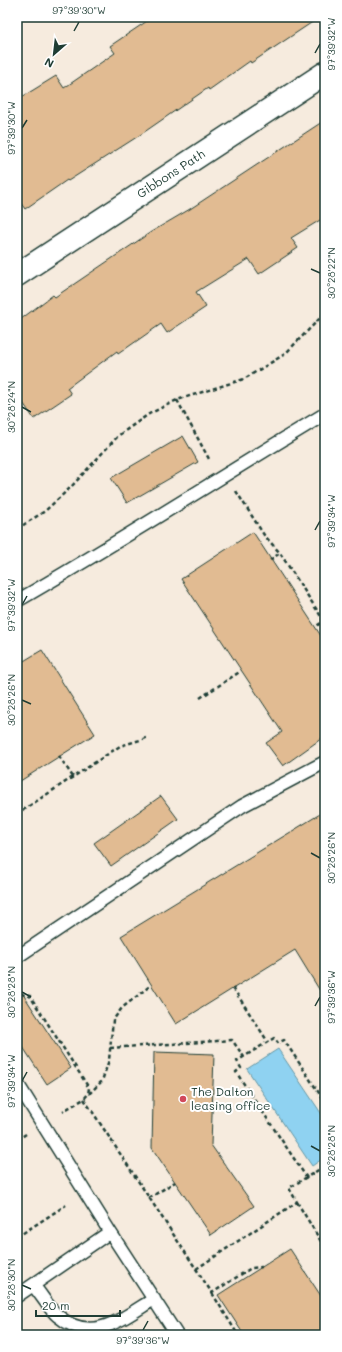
<svg xmlns="http://www.w3.org/2000/svg" width="342" height="1352" font-family="Mali,sans-serif">
<rect width="100%" height="100%" fill="#f6ebde"/>
<filter id="ink" filterUnits="userSpaceOnUse"><feTurbulence type="fractalNoise" baseFrequency=".025" numOctaves="2"/><feDisplacementMap in="SourceGraphic" scale="8" xChannelSelector="R" yChannelSelector="G"/><feConvolveMatrix kernelMatrix="1 2 1 2 8 2 1 2 1" color-interpolation-filters="sRGB"/></filter>
<g filter="url(#ink)">
<path fill="#8fd2f1" stroke="#6296a5" d="M278,1049L325,1119V1157L312,1166L247,1069Z"/>
<path fill="#e1bb92" stroke="#1f3d34" d="M153,17H320L251,63L250,61L209,90L208,88L140,135L68,181L67,180L25,209L17,198V100L56,76L64,88L115,53L110,46Z
M325,120V217L291,238L298,248L259,274L249,259L196,292L206,307L167,333L161,324L118,354L117,351L67,388L71,394L34,419L17,394V322L53,295L55,297L151,232L190,209Z
M183,436L198,462L127,503L111,478Z
M253,532L325,642V736L283,766L266,743L282,732L181,579Z
M42,650L95,734L17,783V665Z
M161,796L178,819L111,866L94,843Z
M325,811V999L295,950L176,1024L121,936Z
M17,985L71,1068L47,1084L17,1038Z
M154,1052L214,1054L211,1145L254,1206L211,1235L152,1148Z
M290,1249L325,1302V1335H244L218,1295Z"/>
<g fill="none" stroke-linecap="round" stroke-linejoin="round">
<defs>
<path id="lane" d="M17,601C121,541 222,476 325,414
M17,957L242,806L325,762
M17,1083L110,1232L177,1335
M33,1285C41,1294 49,1309 58,1316C92,1345 123,1318 154,1299
M17,1296L110,1232"/>
<path id="street" d="M17,275L325,73"/>
</defs>
<use href="#lane" stroke="#1f3d34" stroke-width="15"/>
<use href="#street" stroke="#1f3d34" stroke-width="25"/>
<path stroke="#1f3d34" stroke-width="2.5" stroke-dasharray="4 3" stroke-linecap="butt" d="M177,400L209,459
M236,491L264,535L280,553L324,621L315,627
M17,529L45,511L70,488L119,435L149,414L177,400L244,379L285,354L325,313
M270,560L280,553
M200,698L241,671
M59,756L73,777
M17,814L120,746L140,740L146,738
M17,988L21,994L30,996L89,1088L88,1094L84,1099L63,1111
M233,988L268,1042
M110,1048L232,1040L244,1057
M89,1094L102,1081L109,1060L113,1020L122,1008L151,985
M84,1099L212,1293L251,1268L262,1267
M17,1140L26,1134
M307,1178L236,1072L241,1068L237,1061L274,1038L278,1043L284,1040L325,1102
M149,1198L175,1182
M297,1202L325,1248
M17,1237L66,1205
M196,1269L297,1202L289,1188L325,1166
M212,1293L238,1335"/>
<use href="#lane" stroke="#fff" stroke-width="12"/>
<use href="#street" stroke="#fff" stroke-width="22"/>
</g>
</g>
<path fill="none" stroke="#1f3d34" stroke-width="1.5" d="M74,31L79,22M315,53L320,44M22,128L27,120M311,269L320,273M22,407L31,412M315,530L320,521M22,605L27,596M22,700L31,704M311,853L320,858M22,992L31,997M315,1006L320,997M22,1081L27,1072M311,1146L320,1151M22,1285L31,1289M143,1330L148,1321"/>
<circle fill="#d1495b" stroke="#fff" stroke-width="1.5" cx="183" cy="1099" r="4"/>
<g text-anchor="middle" stroke-width="4" stroke-linejoin="round" paint-order="stroke">
<g font-size="12" fill="#1f3d34" stroke="#fff">
<text transform="translate(171 174) rotate(-33)" y="4">Gibbons Path</text>
</g>
<g font-size="12" fill="#1f3d34" stroke="#fff" text-anchor="start">
<text x="191" y="1096">The Dalton<tspan x="191" dy="14">leasing office</tspan></text>
</g>
</g>
<rect width="342" height="1352" fill="none" stroke="#fff" stroke-width="44"/>
<g transform="translate(54 54) rotate(208)" stroke="#ffffff" stroke-width="3" paint-order="stroke">
<path d="M0-3L7 15L0 10L-7 15Z" fill="#1f3d34"/>
<text y="-6" font-size="11" font-weight="bold" text-anchor="middle" fill="#1f3d34">N</text>
</g>
<path d="M36 1310v6h84v-6" fill="none" stroke="#1f3d34" stroke-width="2"/>
<text x="42" y="1310" font-size="12" fill="#1f3d34" stroke="#ffffff" stroke-width="3" paint-order="stroke">20 m</text>
<rect x="22" y="22" width="298" height="1308" fill="none" stroke="#1f3d34" stroke-width="1.5"/>
<g font-size="10" text-anchor="middle" fill="#1f3d34">
<text x="79" y="14">97°39'30"W</text>
<text transform="translate(331 44) rotate(-90)" y="4">97°39'32"W</text>
<text transform="translate(11 128) rotate(-90)" y="4">97°39'30"W</text>
<text transform="translate(331 273) rotate(-90)" y="4">30°28'22"N</text>
<text transform="translate(11 407) rotate(-90)" y="4">30°28'24"N</text>
<text transform="translate(331 521) rotate(-90)" y="4">97°39'34"W</text>
<text transform="translate(11 605) rotate(-90)" y="4">97°39'32"W</text>
<text transform="translate(11 700) rotate(-90)" y="4">30°28'26"N</text>
<text transform="translate(331 858) rotate(-90)" y="4">30°28'26"N</text>
<text transform="translate(11 992) rotate(-90)" y="4">30°28'28"N</text>
<text transform="translate(331 997) rotate(-90)" y="4">97°39'36"W</text>
<text transform="translate(11 1081) rotate(-90)" y="4">97°39'34"W</text>
<text transform="translate(331 1151) rotate(-90)" y="4">30°28'28"N</text>
<text transform="translate(11 1285) rotate(-90)" y="4">30°28'30"N</text>
<text x="143" y="1344">97°39'36"W</text>
</g>
</svg>
